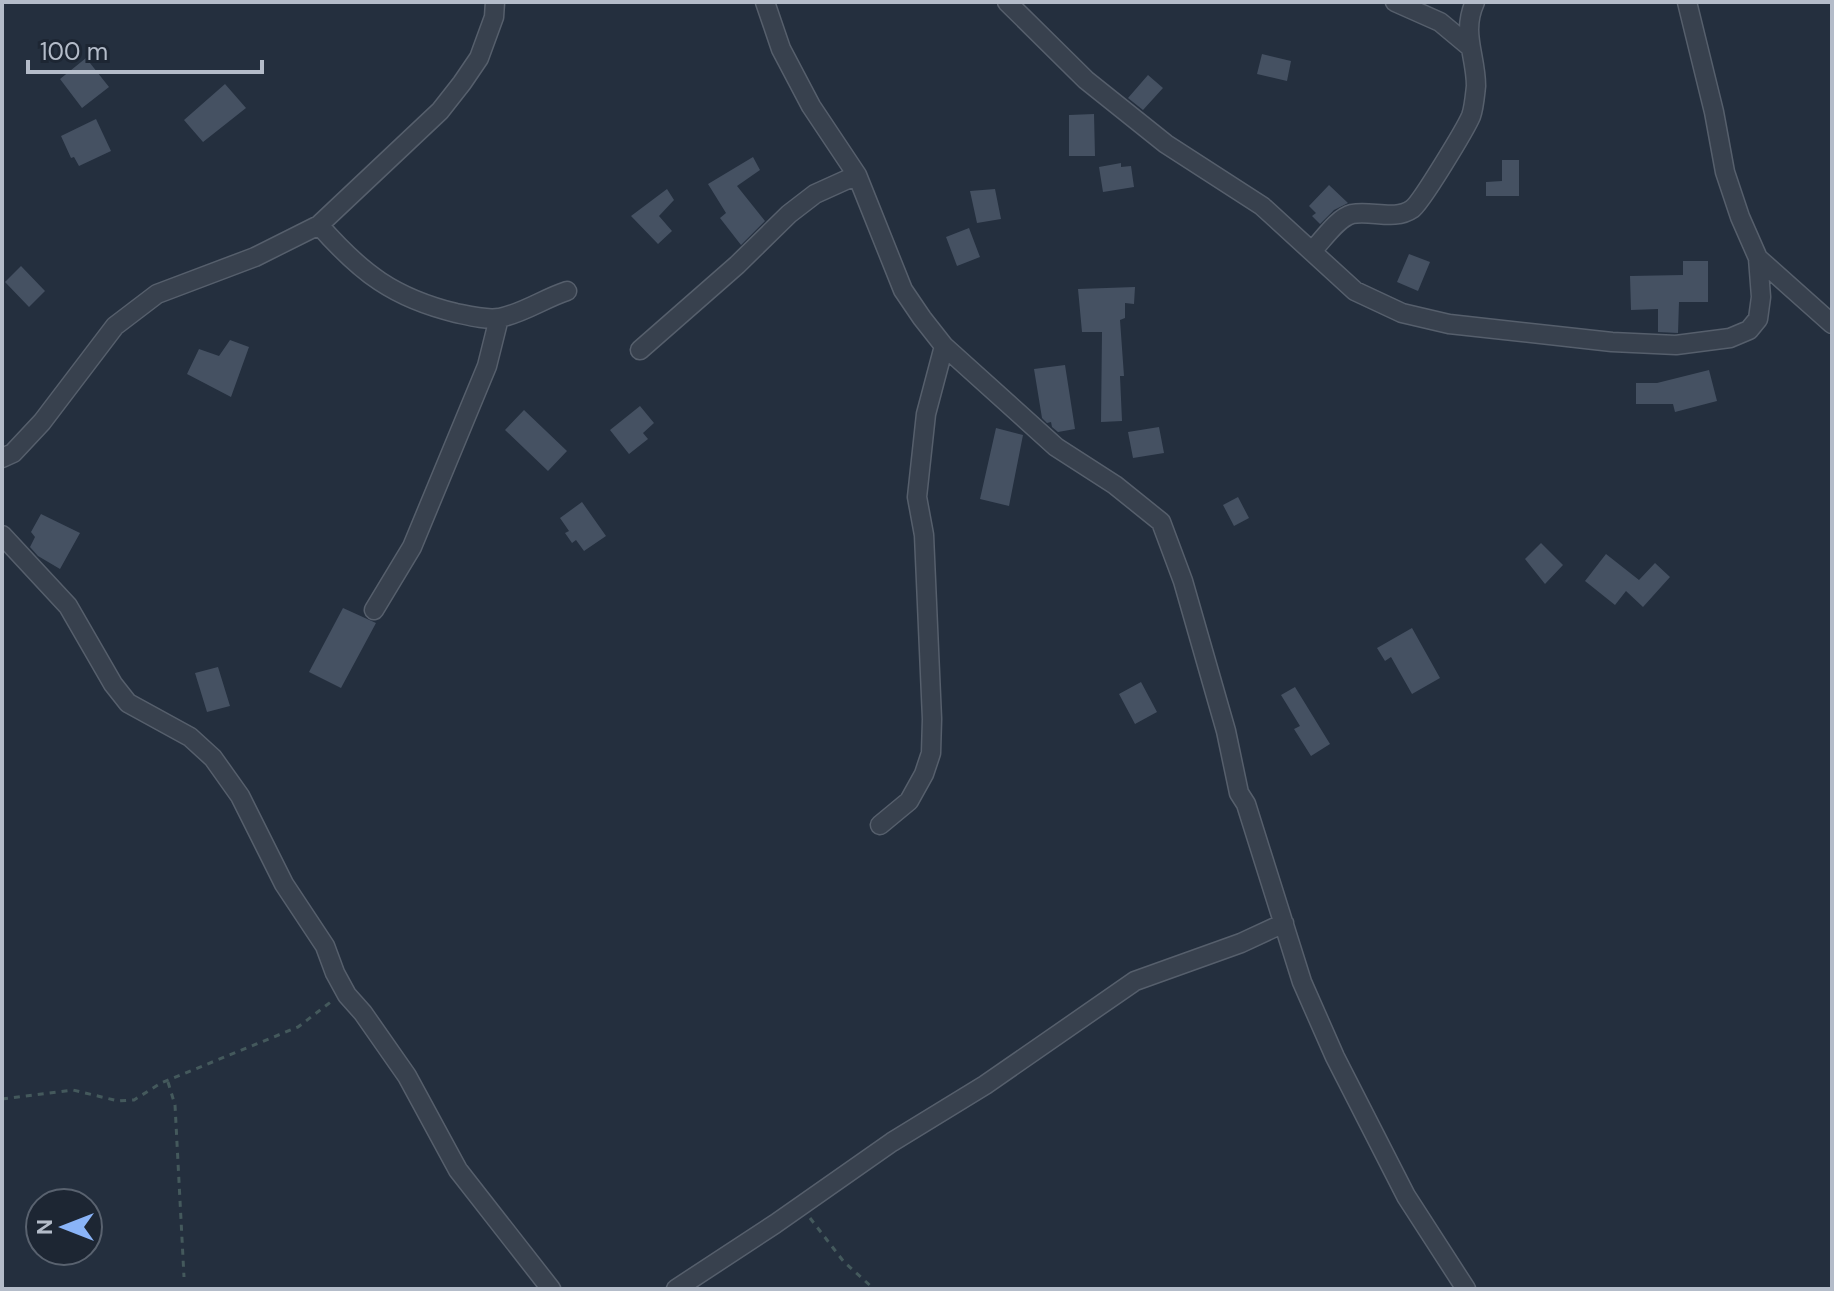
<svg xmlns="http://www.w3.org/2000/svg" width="1834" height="1291" font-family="'DM Sans',sans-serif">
<rect width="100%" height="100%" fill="#242f3e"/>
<path fill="#455162" d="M1262,54L1291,61L1287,81L1257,74Z
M86,58L109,87L82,108L60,79Z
M1148,75L1163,88L1143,110L1128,98Z
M225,84L246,108L203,142L184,120Z
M1094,114L1095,156H1069V115Z
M96,119L111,151L79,166L74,157L71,158L61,136Z
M753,157L760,170L737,186L765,221L741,245L720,218L726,213L708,184Z
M1502,160H1519V196H1486V182L1502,181Z
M1121,163V167L1131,166L1134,187L1103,192L1099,167Z
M1329,185L1348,203L1334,210L1320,224L1312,216L1316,213L1309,206Z
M667,189L674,200L659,216L672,231L658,244L631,216Z
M995,189L1001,219L977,223L970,191Z
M969,228L980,257L957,266L946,237Z
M1409,254L1430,262L1418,291L1397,282Z
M1683,261H1708V302H1679L1678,333L1658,332V309L1631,310L1630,276L1683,275Z
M21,266L45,291L29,307L5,282Z
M1135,287L1134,304L1125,303V318L1120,320L1124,376H1120L1122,421L1101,422L1102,332H1082L1078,289Z
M230,340L249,347L231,397L187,374L199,349L219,356Z
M1065,365L1075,429L1058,432L1052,427L1051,422L1047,423L1042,418L1034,369Z
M1709,370L1717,401L1675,412L1673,404H1636V383H1657Z
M640,406L654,423L643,433L648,439L629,454L610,430Z
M524,410L567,451L548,471L505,430Z
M1159,427L1164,453L1133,458L1128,432Z
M996,428L1023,435L1009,506L980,499Z
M1238,497L1249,518L1234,526L1223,505Z
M582,502L606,536L584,551L576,540L572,543L565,533L569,531L560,518Z
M41,514L80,533L60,569L38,556L30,547L35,537L31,532Z
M1541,543L1563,565L1545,584L1525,559Z
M1606,554L1639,580L1655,563L1670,577L1643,607L1626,591L1615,605L1585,581Z
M343,608L376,623L341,688L309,672Z
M1412,628L1440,678L1412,694L1391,657L1385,661L1377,648Z
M218,667L230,706L207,712L195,673Z
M1141,682L1157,712L1135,724L1119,694Z
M1295,687L1330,744L1311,756L1294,729L1300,726L1281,695Z"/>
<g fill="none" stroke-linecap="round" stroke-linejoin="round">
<defs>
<path id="minor" d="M765,2L781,49L811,106L857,175L903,290L922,318L944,346L1056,447L1115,485L1161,522L1183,581L1226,731L1239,793L1246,804L1302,982L1335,1057L1406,1196L1466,1289
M1007,2L1086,80L1166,144L1262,206L1355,291L1402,313L1449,324L1612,342L1676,345L1730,338L1749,330L1758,319L1761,297L1758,258
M1395,2L1440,22L1470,47
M1687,2L1714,112L1725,172L1740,217L1758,258L1832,324
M319,225C361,273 394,298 456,313C470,316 485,320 499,318C522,314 545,298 567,291
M1312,251C1323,240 1337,218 1352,214C1371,210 1395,221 1412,209C1421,203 1466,128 1471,116C1474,108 1475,95 1476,86C1476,55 1461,33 1475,2
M640,350L737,265L789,214L815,194L857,175
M2,458L13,453L42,422L115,326L157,294L255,257L319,225L440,111L462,83L479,58L494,17L495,2
M2,535L68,606L113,684L128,703L190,737L213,758L240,796L284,884L325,946L335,973L347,995L363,1013L407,1076L458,1170L551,1289
M374,610L412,547L487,366L499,318
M880,825L909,801L924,774L931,753L932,719L924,535L917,497L926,414L944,346
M676,1289L775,1224L892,1142L985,1085L1135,981L1241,943L1284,923"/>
</defs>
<use href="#minor" stroke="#565f6c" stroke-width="21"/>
<path stroke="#44595c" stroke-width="3" stroke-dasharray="6 6" stroke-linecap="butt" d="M168,1082L175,1105L184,1277
M2,1099L73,1090L118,1101L134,1100L161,1083L298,1027L332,1001
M810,1218L844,1262L874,1289"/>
<use href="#minor" stroke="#38414e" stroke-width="18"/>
</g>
<rect width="1834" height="1291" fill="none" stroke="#b4bcc9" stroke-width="8"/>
<g transform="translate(64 1227) rotate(270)"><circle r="38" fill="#1d2633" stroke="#59626f" stroke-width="2"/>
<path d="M0-6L14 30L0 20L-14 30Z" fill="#8ab4f8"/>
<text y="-12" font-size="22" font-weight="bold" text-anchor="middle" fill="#b4bcc9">N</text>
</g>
<path d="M28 60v12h234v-12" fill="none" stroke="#b4bcc9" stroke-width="4"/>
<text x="40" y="60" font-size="24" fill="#b4bcc9" stroke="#1d2633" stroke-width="6" paint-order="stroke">100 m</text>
</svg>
